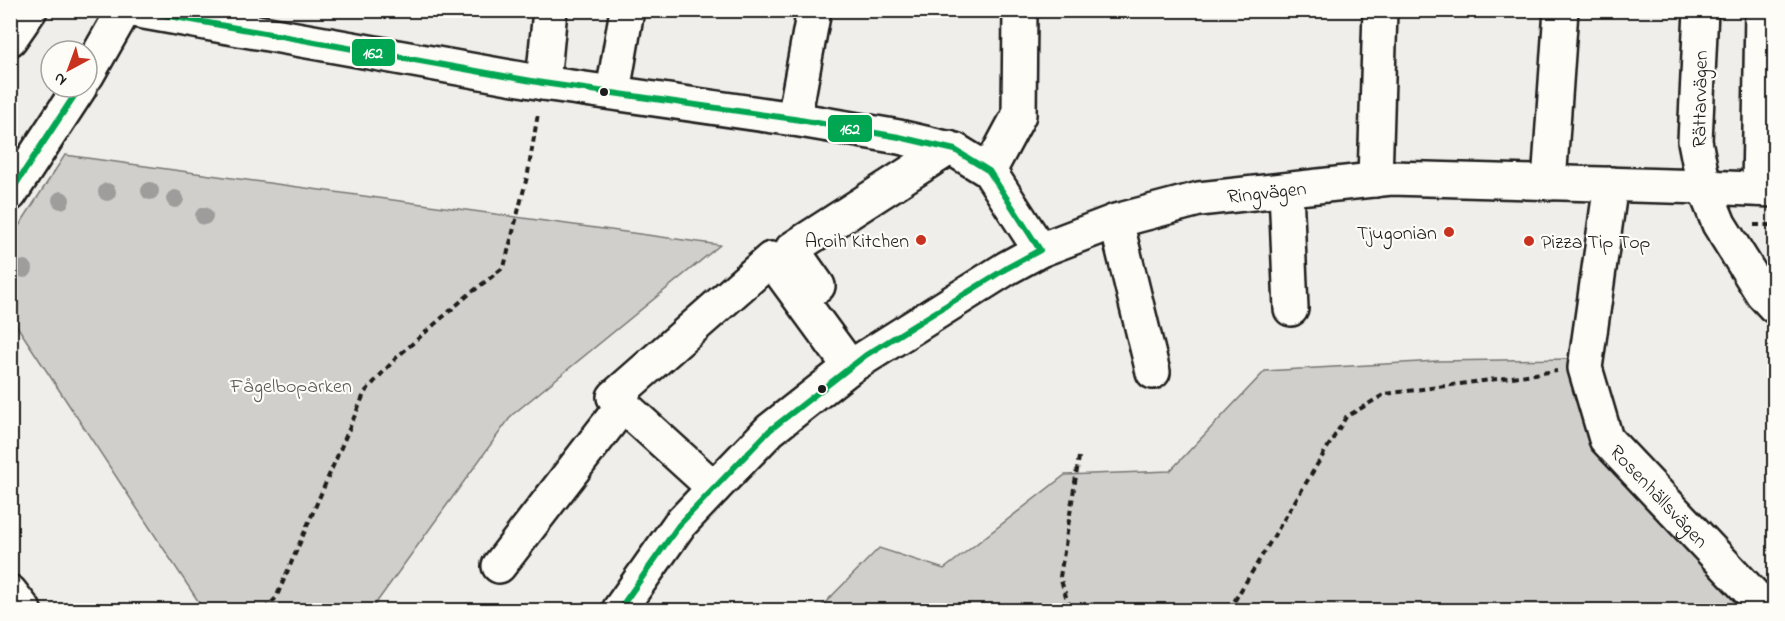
<svg xmlns="http://www.w3.org/2000/svg" width="1785" height="621" font-family="'Indie Flower',sans-serif">
<rect width="100%" height="100%" fill="#f0eeea"/>
<filter id="ink" filterUnits="userSpaceOnUse"><feTurbulence type="fractalNoise" baseFrequency=".0167" numOctaves="2"/><feDisplacementMap in="SourceGraphic" scale="12" xChannelSelector="R" yChannelSelector="G"/><feConvolveMatrix kernelMatrix="1 2 1 2 8 2 1 2 1" color-interpolation-filters="sRGB"/></filter>
<g filter="url(#ink)">
<path fill="#d0cfcc" stroke="#767674" stroke-width="1.5" d="M65,155L720,245L512,415L371,610H204L11,317V238Z
M1572,359L1591,443L1753,610H818L879,548L944,569L1065,475L1170,471L1265,371L1437,361Z"/>
<g fill="none" stroke-linecap="round" stroke-linejoin="round">
<defs>
<g id="minor">
<path d="M133,10L543,83L794,119L899,137L955,150L989,171L1040,250"/>
<path d="M1701,10L1695,141L1704,187L1719,224L1762,293L1774,306"/>
<path d="M10,39L30,10"/>
<path d="M87,75L124,10"/>
<path d="M543,83L550,10"/>
<path d="M613,92L627,10"/>
<path d="M794,119L814,10"/>
<path d="M989,171L1019,115L1020,10"/>
<path d="M1375,180L1380,10"/>
<path d="M1549,183L1561,10"/>
<path id="s1" d="M1611,184L1585,368L1606,439L1760,602L1767,610"/>
<path d="M1759,189L1762,10"/>
<path d="M1286,190L1291,309"/>
<path d="M10,194L80,87"/>
<path d="M1116,221L1153,372"/>
<path d="M818,286L792,249L949,148"/>
<path d="M714,488L614,397L771,259L850,367"/>
<path d="M499,566L623,405"/>
<path d="M10,592L24,610"/>
<path id="s2" d="M619,610L679,525L714,488L770,430L850,367L1007,268L1040,250L1116,221L1199,199L1391,178L1704,187L1774,190"/>
</g>
</defs>
<use href="#minor" stroke="#1c1c1c" stroke-width="38"/>
<path stroke="#1c1c1c" stroke-width="4" stroke-dasharray="6 4.5" stroke-linecap="butt" d="M1754,225H1774
M1079,457L1060,577L1069,606L1080,610
M264,610L276,598L365,392L397,357L467,296L504,267L528,173L538,113
M1229,610L1346,417L1385,394L1557,371"/>
<use href="#minor" stroke="#fdfcf7" stroke-width="33"/>
<defs>
<path id="bus-1" d="M136,10L543,83L794,119L899,137L955,150L989,171L1040,250
M10,193L80,87
M619,610L679,525L770,430L866,355L1007,268L1040,250"/>
</defs>
<use href="#bus-1" stroke="#fdfcf7" stroke-width="10"/>
<use href="#bus-1" stroke="#00a651" stroke-width="6"/>
</g>
<g fill="#9e9d9b">
<circle cx="150" cy="191" r="9"/>
<circle cx="107" cy="192" r="9"/>
<circle cx="175" cy="199" r="9"/>
<circle cx="61" cy="200" r="9"/>
<circle cx="204" cy="216" r="9"/>
<circle cx="24" cy="269" r="9"/>
</g>
</g>
<g fill="#1c1c1c" stroke="#fdfcf7" stroke-width="2">
<circle cx="604" cy="92" r="5"/>
<circle cx="822" cy="389" r="5"/>
</g>
<g fill="#c8321e" stroke="#fdfcf7" stroke-width="2">
<circle cx="1449" cy="232" r="6"/>
<circle cx="921" cy="240" r="6"/>
<circle cx="1529" cy="241" r="6"/>
</g>
<g text-anchor="middle" stroke-width="4.5" stroke-linejoin="round" paint-order="stroke">
<g font-size="20" fill="#1c1c1c" stroke="#fdfcf7">
<text transform="translate(1699 99) rotate(-89)" y="7">Rättarvägen</text>
<text dy="7" stroke="none"><textPath href="#s2" startOffset="796">Ringvägen</textPath></text>
<text dy="7" stroke="none"><textPath href="#s1" startOffset="338">Rosenhällsvägen</textPath></text>
</g>
<g font-size="20" fill="#1c1c1c" stroke="#fdfcf7" text-anchor="end">
<text x="1437" y="239">Tjugonian</text>
<text x="909" y="247">Aroih Kitchen</text>
<text x="1541" y="248" text-anchor="start">Pizza Tip Top</text>
</g>
<g font-size="20" fill="#5b5b5a" stroke="#fdfcf7">
<text x="291" y="392">Fågelboparken</text>
</g>
</g>
<g stroke="#fdfcf7" stroke-width="2">
<rect x="351" y="38" width="45" height="29" rx="6" fill="#00a651"/>
<rect x="827" y="114" width="46" height="29" rx="6" fill="#00a651"/>
</g>
<g font-size="16" text-anchor="middle" font-weight="bold" fill="#fff">
<text x="373" y="58">162</text>
<text x="850" y="134">162</text>
</g>
<rect width="1785" height="621" fill="none" stroke="#fdfcf7" stroke-width="36"/>
<rect x="18" y="18" width="1749" height="585" fill="none" stroke="#1c1c1c" stroke-width="2" filter="url(#ink)"/>
<g transform="translate(69 69) rotate(221)"><circle r="28" fill="#fdfcf7" stroke="#a3a29f" stroke-width="1.5"/>
<path d="M0-4.5L10 22L0 15L-10 22Z" fill="#c8321e"/>
<text y="-9" font-size="16" font-weight="bold" text-anchor="middle" fill="#1c1c1c">N</text>
</g>
</svg>
